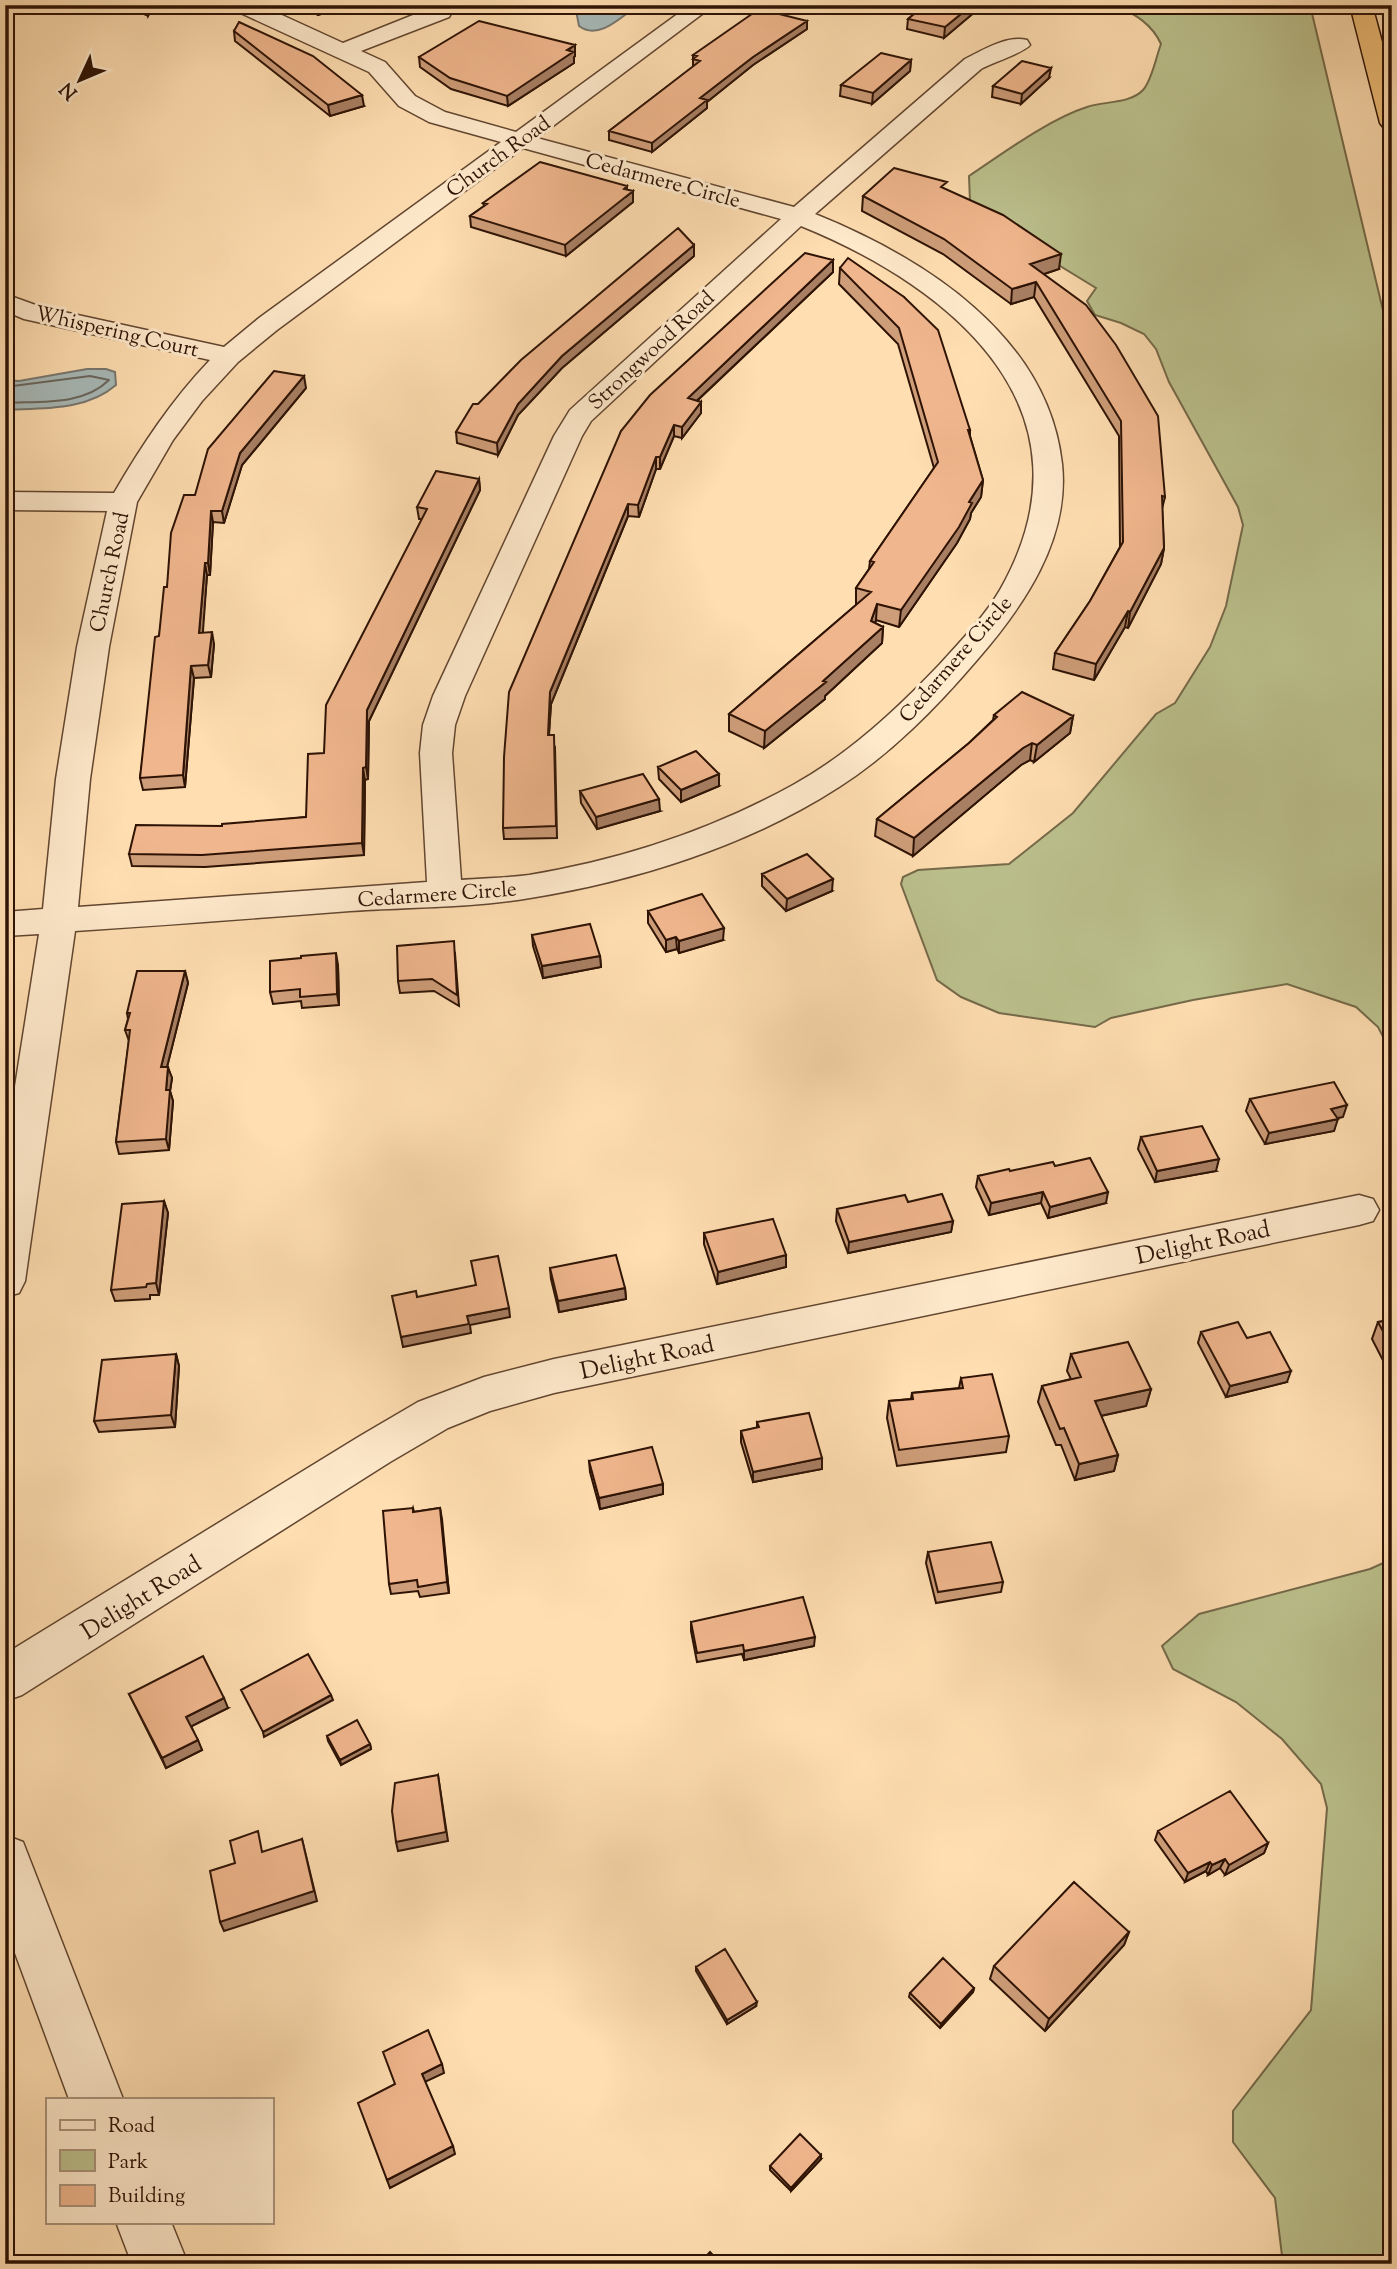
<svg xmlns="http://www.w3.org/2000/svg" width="1397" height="2269" font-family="'Sorts Mill Goudy',serif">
<rect width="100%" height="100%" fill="#ffdeb1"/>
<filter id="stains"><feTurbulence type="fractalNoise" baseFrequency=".00286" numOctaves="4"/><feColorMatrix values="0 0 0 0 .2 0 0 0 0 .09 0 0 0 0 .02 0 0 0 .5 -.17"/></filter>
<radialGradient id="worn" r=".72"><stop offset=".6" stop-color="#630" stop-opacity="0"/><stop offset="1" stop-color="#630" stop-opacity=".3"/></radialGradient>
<path fill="#bcc28e" stroke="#756a4a" stroke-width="2" d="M1115,5H1310L1392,348V1054L1378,1027L1356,1007L1287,984L1193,1000L1111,1018L1095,1027L999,1013L961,997L937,980L901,884L903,877L918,870L1009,864L1073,813L1156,714L1175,703L1210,647L1226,606L1243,525L1238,507L1169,382L1156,349L1144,334L1121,323L1095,315L1087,301L1096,288L998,228L970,202L969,176C1002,154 1049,119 1087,107C1104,101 1130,104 1143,90C1152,80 1156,57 1161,44C1152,24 1135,14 1115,5Z
M1392,1559V2264H1283L1275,2198L1233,2142V2111L1311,2010L1327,1808L1321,1784L1282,1739L1236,1702L1173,1669L1162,1646L1199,1614L1370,1569Z"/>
<path fill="#a7b9b8" stroke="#777770" stroke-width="2" d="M575,5H638C622,16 599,41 579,26Z
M87,369H106L115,372L116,385C86,411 43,408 5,410V380L19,381Z"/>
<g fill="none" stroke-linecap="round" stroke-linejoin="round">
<path stroke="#6a665e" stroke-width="2" d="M5,387L90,376L109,380C83,406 39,401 5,403"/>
<defs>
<path id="minor" d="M232,5H260L343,43L433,7H449L452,12L449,17L361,51L385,62L415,96L445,112L516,132L690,5H714L537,138L794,207L965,59C983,50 1007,35 1027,40L1030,45C1025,52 992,63 981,69L815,214C924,258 1048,336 1062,464C1070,539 1024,606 977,660C936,708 892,753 839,787C748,846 635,881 530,898C472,908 409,907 350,911C258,918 167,925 75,931L25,1281L19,1293L5,1297V1150L39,934L5,936V912L43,909L56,779L77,647L107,511L5,510V492L114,493C142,445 171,401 210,360L24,319L5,311V294L41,307L224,347L259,318L501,142L429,122L399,106L369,72L234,10ZM523,148L781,219L570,410L554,436L433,696L423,725L420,753L427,882L78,907L90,779L109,647L137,502L173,440L202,401L238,362L277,330ZM801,226C956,289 1101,412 1000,590C984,617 961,641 940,664C896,710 849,754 793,785C712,830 620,860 529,875C507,878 484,878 461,880L452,753L455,725L465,696L582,436L591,421Z
M1359,1195L1373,1199L1379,1210L1373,1221L1359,1225L554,1393L490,1411L448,1428L390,1462L22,1695L5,1701V1654L360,1436L418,1402L484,1377L554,1359Z"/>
<path id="tertiary" d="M5,1835L23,1842L123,2099H69L5,1926Z
M116,2222H171L188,2264H132Z"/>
<path id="motorway" d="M1350,5H1372L1392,79V130L1384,128L1380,123Z"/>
</defs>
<use href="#minor" stroke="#624630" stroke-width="3"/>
<use href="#tertiary" stroke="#624630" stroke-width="3"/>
<use href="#motorway" stroke="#2e1305" stroke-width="3"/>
<use href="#minor" fill="#ffeacc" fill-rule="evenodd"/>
<use href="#tertiary" fill="#ffeacc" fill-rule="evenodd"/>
<use href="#motorway" fill="#f0bf78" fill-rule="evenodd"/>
</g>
<path fill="#ce9d79" stroke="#2e1305" stroke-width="2" d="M127,5H153L148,16L127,6Z
M297,5H351L318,15Z
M925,5H983L944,38L907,29L908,19Z
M807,21V29L753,65L707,102V108L652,152L609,140V131L693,67V55Z
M234,31L364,106L330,116L235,41Z
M575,45V56L574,57V63L508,106L451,89L420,67L419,57Z
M911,60L910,71L872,104L840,96L841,85Z
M1049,78L1021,104L992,97L993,86Z
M627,186V190L633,191V202L566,256L471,227L470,216L484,206L483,203Z
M946,190L1059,269L1044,274L1165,497L1162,509L1164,548L1161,564L1128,628L1125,627L1094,680L1053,669L1055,653L1090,601L1120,547L1119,436L1034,297L1011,304L943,254L862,211L863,196Z
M694,256L562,368L518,415L498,455L457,443L456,432L478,404Z
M833,260V272L697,401L701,402V413L682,438L674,436L660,469H656L639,517L628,516L551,704L549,735L555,747L557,838L504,839L503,828L621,431Z
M840,268L904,297L970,430V436L983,480L981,497L971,513L970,519L957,543L899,627L876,620L875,623L883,627L882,643L825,696V699L764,748L729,731V714L856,605V588L869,569L870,561L934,468L898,344L839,284Z
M306,388L242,465L224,523L213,522L210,575H207L202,633L214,644L211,677L194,678L185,787L143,790L140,778L159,636L167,587L195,495Z
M479,479L480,490L369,721L368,779L365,780L364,855L205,867L132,866L129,854L222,826L306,817L324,753L422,519H419L417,507Z
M994,715L1073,716L1070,733L1034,762L1030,760L1021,765L913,856L875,836L877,819L969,743L993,720Z
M658,767L719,786L681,802L659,779Z
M580,791L660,811L597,829L581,803Z
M762,874L832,891L786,911L762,886Z
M648,911L723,940L679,953L677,949L666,952L648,923Z
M532,935L600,956L601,967L543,978L533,946Z
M455,953L459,1006L434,991L400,993L398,981Z
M338,965L339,1005L302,1008L301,1001L273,1004L270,992Z
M185,971L188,983L167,1067L172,1078L170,1091L173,1101L169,1150L119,1154L116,1142L129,1041L125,1030L128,1019L127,1013Z
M1250,1099L1343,1117L1337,1118L1334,1131L1265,1144L1246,1111Z
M1141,1137L1216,1171L1155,1182L1138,1149Z
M1055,1166L1106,1203L1048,1218L1041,1203L989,1215L976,1187L978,1176Z
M164,1201L168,1213L159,1295H150V1299L115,1301L111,1290Z
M908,1202L953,1221L951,1232L848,1253L836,1221L837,1209Z
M704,1233L786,1255V1267L717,1284L704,1244Z
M550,1268L625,1288L626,1299L559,1312L551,1279Z
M1392,1320V1378L1372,1339L1378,1322Z
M1201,1332L1247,1338L1287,1382L1226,1397L1198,1343Z
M176,1354L179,1366L175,1427L99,1432L94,1421Z
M1071,1354L1151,1389L1146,1406L1101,1416L1118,1455L1114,1471L1075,1480L1061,1445H1056L1038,1402L1042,1386L1071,1379L1067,1371Z
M961,1378L1009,1436L1006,1452L897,1466L887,1418L889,1401L911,1399L912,1393L959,1388Z
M757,1422L822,1458V1469L753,1482L741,1442V1431L757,1428Z
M589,1461L663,1484V1494L600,1509L590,1472Z
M413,1508L414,1512L440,1508L449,1593L420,1597L418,1591L391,1594L389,1584Z
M928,1552L1003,1582L1001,1592L936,1603L926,1563Z
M691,1622L814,1646L744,1660L742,1654L697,1662L691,1631Z
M129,1694L228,1708L191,1726L202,1750L166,1768Z
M327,1736L370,1744L371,1749L341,1765L328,1741Z
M1158,1831L1268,1843L1264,1853L1225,1875L1220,1868L1208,1875L1206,1871L1185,1882L1155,1840Z
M1129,1932L1124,1945L1045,2031L990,1979L994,1966Z
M696,1967L756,2006L727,2024L696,1971Z
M974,1988L973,1992L940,2028L909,1997L910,1993Z
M821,2159L791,2191L770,2170V2166Z"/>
<path fill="#a87f63" stroke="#2e1305" stroke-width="2" d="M146,5H153L148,16L146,6Z
M317,5H351L318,15Z
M972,5H983L944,38L945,27Z
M807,21V29L753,65L707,102V108L652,152V143L700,98L753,57Z
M575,45V56L574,57V63L508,106L507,96Z
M911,60L910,71L872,104L873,93Z
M1051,68L1049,78L1021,104L1022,94Z
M362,95L364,106L330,116L328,105Z
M627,186V196L633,191V202L566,256L565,245Z
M694,245V256L562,368L518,415L498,455L497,443L518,404L562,356Z
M1061,254L1059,269L1029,279L1030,264Z
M833,260V272L688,409V398Z
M1036,282L1034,297L1011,304L1012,289Z
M304,376L306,388L242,465L224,523L222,511L240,453Z
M701,402V413L682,438V427Z
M674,425V436L660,469V457Z
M656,457V469L639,517L638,505Z
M479,479L480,490L369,721L368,779L366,767L367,710Z
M983,480L981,497L971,513L970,519L957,543L899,627L901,610Z
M628,504V516L551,704L548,747V735L550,692Z
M211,511L213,522L210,575L208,563Z
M1164,548L1161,564L1128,628L1130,612Z
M205,563L207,575L202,645L199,633Z
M877,604L876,620L870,637L871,621Z
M5,607L8,616L5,632Z
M1128,611L1125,627L1094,680L1096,664Z
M883,627L882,643L825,696V699L764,748L765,731L823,681Z
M212,632L214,644L211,677L208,665Z
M191,666L194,678L185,787L183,775Z
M1073,716L1070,733L1034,762L1037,745Z
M1032,743L1030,760L1021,765L913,856L914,838L1023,748Z
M363,768L365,780L364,855L362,843Z
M719,774V786L681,802V790Z
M659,799L660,811L597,829L596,817Z
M833,879L832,891L786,911L787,899Z
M724,928L723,940L679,953V941Z
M676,937L677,949L666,952V940Z
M336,953L338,965L339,1005L337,994Z
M600,956L601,967L543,978L542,966Z
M185,971L188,983L164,1079L161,1067Z
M168,1067L172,1078L170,1091L173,1101L169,1150L166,1139V1090Z
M1347,1105L1343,1117L1328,1120L1331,1109Z
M1338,1119L1334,1131L1265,1144L1269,1133Z
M1219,1159L1216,1171L1155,1182L1157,1171Z
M1043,1192L1041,1203L989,1215L991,1203Z
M1108,1192L1106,1203L1048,1218L1050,1207Z
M164,1201L168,1213L159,1295L156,1283Z
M953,1221L951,1232L848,1253L849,1242Z
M786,1255V1267L717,1284L718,1272Z
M625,1288L626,1299L559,1312L558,1301Z
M509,1308L510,1317L470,1325L471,1333L403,1347L401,1337L467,1316Z
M176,1354L179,1366L175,1427L171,1415Z
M1291,1371L1287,1382L1226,1397L1230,1386Z
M1151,1389L1146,1406L1091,1418L1095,1401Z
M1118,1455L1114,1471L1075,1480L1079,1464Z
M822,1458V1469L753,1482V1472Z
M663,1484V1494L600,1509L599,1498Z
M440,1508L442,1519L449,1593L447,1582Z
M815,1637L814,1646L744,1660V1651Z
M331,1695L333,1700L264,1737L263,1732Z
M224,1698L228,1708L190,1727L186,1717Z
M198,1740L202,1750L166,1768L162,1758Z
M370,1744L371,1749L341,1765L340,1760Z
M438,1775L448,1841L398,1851L396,1842Z
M302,1839L317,1901L224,1931L220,1922Z
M1268,1843L1264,1853L1225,1875L1229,1865Z
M1225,1859L1220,1868L1208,1875L1212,1865Z
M1210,1862L1206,1871L1185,1882L1188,1873Z
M1129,1932L1124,1945L1045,2031L1049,2019Z
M974,1988L973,1992L940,2028L941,2024Z
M757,2002L756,2006L727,2024V2020Z
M442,2064L444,2073L425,2082L422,2074Z
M453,2146L455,2154L390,2188L387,2180Z
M821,2155V2159L791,2191V2188Z"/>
<path fill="#f0b68d" stroke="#2e1305" stroke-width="2" d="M925,5H972L945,27L908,19Z
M759,9L807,21L753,57L700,98L707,100L652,143L609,131L700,61L693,59L697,56L693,55Z
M479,21L575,45L567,50L573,52L507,96L450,78L419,57Z
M239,22L313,56L362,95L328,105L234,31Z
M881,53L911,60L873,93L841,85Z
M1022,61L1051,68L1022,94L993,86Z
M540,162L627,186L624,189L633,191L565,245L470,216L487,204L483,203Z
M894,168L947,182L941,187L1003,215L1061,254L1030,264L1086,305L1116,345L1158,416L1165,497L1162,496L1164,548L1130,612L1128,611L1096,664L1055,653L1090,601L1123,542L1121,421L1036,282L1012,289L944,239L863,196Z
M678,228L694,245L562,356L518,404L497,443L456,432L473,404H478L521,360Z
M805,253L833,260L688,398L701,402L682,427L674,425L660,457H656L638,505L628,504L550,692L548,735H554L556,826L503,828L504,757L509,692L621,431L650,395Z
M848,258L904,297L938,330L970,430H968L983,480L969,502L972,503L959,527L901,610L877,604L871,621L883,627L823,681L826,682L765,731L729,714L871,592L856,588L874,562L870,561L938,462L899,328L840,268Z
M274,371L304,376L240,453L222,511H211L208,563H205L199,633L212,632L208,665L191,666L183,775L140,778L155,637L159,636L164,587H167L171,533L184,495H195L208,449Z
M436,471L479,479L367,710L366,767L363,768L362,843L202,855L129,854L136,825L222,826V824L306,817L308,754L324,753L326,705L427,509L417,507Z
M1022,692L1073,716L1037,745L1032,743L1023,748L914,838L877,819L969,743L997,717L994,715Z
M696,751L719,774L681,790L658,767Z
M643,774L659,799L596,817L580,791Z
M807,854L833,879L787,899L762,874Z
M702,894L724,928L679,941L676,937L666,940L648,911Z
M590,924L600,956L542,966L532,935Z
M454,941L457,995L432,979L398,981L397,946Z
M336,953L337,994L300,997V989L270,992V961L301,958V956Z
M137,971H185L161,1067H168L166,1090H170L166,1139L116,1142L130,1030H125L130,1013H127Z
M1334,1082L1347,1105L1331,1109L1338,1119L1269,1133L1250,1099Z
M1202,1126L1219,1159L1157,1171L1141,1137Z
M1090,1158L1108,1192L1050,1207L1043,1192L991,1203L978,1176L1009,1169L1010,1171L1053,1162L1055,1166Z
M942,1194L953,1221L849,1242L837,1209L905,1195L908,1202Z
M164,1201L156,1283L147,1284L146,1287L111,1290L122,1204Z
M773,1219L786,1255L718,1272L704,1233Z
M616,1255L625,1288L558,1301L550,1268Z
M498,1256L509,1308L467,1316L469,1324L401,1337L392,1296L416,1291L417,1297L476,1285L471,1261Z
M1392,1320V1348L1378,1322Z
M1238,1322L1247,1338L1270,1332L1291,1371L1230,1386L1201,1332Z
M1128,1342L1151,1389L1095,1401L1118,1455L1079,1464L1064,1428L1060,1429L1042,1386L1081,1377L1071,1354Z
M176,1354L171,1415L94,1421L102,1360Z
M992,1374L1009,1436L899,1450L889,1401L913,1399L912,1393L963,1388L961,1378Z
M809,1413L822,1458L753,1472L741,1431L759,1427L757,1422Z
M652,1447L663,1484L599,1498L589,1461Z
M413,1508V1512L440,1508L447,1582L418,1587L417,1580L389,1584L383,1511Z
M991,1542L1003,1582L938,1592L928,1552Z
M803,1597L815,1637L744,1651L743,1645L697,1653L691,1622Z
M308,1654L331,1695L263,1732L241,1690Z
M203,1656L224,1698L186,1717L198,1740L162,1758L129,1694Z
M357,1720L370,1744L340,1760L327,1736Z
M438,1775L446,1832L396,1842L392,1811L395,1783Z
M1230,1791L1268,1843L1229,1865L1225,1859L1212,1865L1210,1862L1188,1873L1158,1831Z
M258,1831L262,1852L302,1839L314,1891L220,1922L210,1871L235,1863L230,1841Z
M1074,1882L1129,1932L1049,2019L994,1966Z
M725,1949L757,2002L727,2020L696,1967Z
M943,1958L974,1988L941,2024L910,1993Z
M428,2030L442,2064L422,2074L453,2146L387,2180L358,2103L395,2084L383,2052Z
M800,2134L821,2155L791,2188L770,2166Z
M710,2252L721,2264H699Z"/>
<g text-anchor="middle" stroke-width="6" stroke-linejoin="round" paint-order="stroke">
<g font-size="21" fill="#2e1305" stroke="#ffeacc">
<text transform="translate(498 156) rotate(-36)" y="7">Church Road</text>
<text transform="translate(663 180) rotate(15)" y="7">Cedarmere Circle</text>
<text transform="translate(117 331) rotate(13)" y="7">Whispering Court</text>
<text transform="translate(651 350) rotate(-43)" y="7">Strongwood Road</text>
<text transform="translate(109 572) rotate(-78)" y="7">Church Road</text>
<text transform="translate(955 659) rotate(-49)" y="7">Cedarmere Circle</text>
<text transform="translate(437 894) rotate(-4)" y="7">Cedarmere Circle</text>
</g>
<g font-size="24" fill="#2e1305" stroke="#ffeacc">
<text transform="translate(1203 1242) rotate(-12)" y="8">Delight Road</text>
<text transform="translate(647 1357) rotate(-12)" y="8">Delight Road</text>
<text transform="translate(141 1597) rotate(-32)" y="8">Delight Road</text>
</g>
</g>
<rect width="1397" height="2269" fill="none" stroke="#ffdeb1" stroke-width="28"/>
<rect x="7" y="7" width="1383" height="2255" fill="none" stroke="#2e1305" stroke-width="3.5"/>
<rect x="14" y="14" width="1369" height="2241" fill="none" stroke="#2e1305" stroke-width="2"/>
<rect x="46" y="2098" width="228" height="126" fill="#ffeacc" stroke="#ab947c" stroke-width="2"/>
<rect x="60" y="2120" width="35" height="10" fill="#ffeacc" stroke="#ab947c" stroke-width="2"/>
<text x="108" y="2132" font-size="21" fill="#2e1305">Road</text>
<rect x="60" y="2150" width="35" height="21" fill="#bcc28e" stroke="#ab947c" stroke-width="2"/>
<text x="108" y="2168" font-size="21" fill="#2e1305">Park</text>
<rect x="60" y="2185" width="35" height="21" fill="#f0b68d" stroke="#ab947c" stroke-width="2"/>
<text x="108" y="2202" font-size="21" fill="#2e1305">Building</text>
<g transform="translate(80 80) rotate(226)" stroke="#ffeacc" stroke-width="5" paint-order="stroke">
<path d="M0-5L12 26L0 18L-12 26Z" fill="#2e1305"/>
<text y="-10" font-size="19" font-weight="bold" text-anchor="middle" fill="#2e1305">N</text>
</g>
<rect width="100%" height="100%" filter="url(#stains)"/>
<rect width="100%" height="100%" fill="url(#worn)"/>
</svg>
